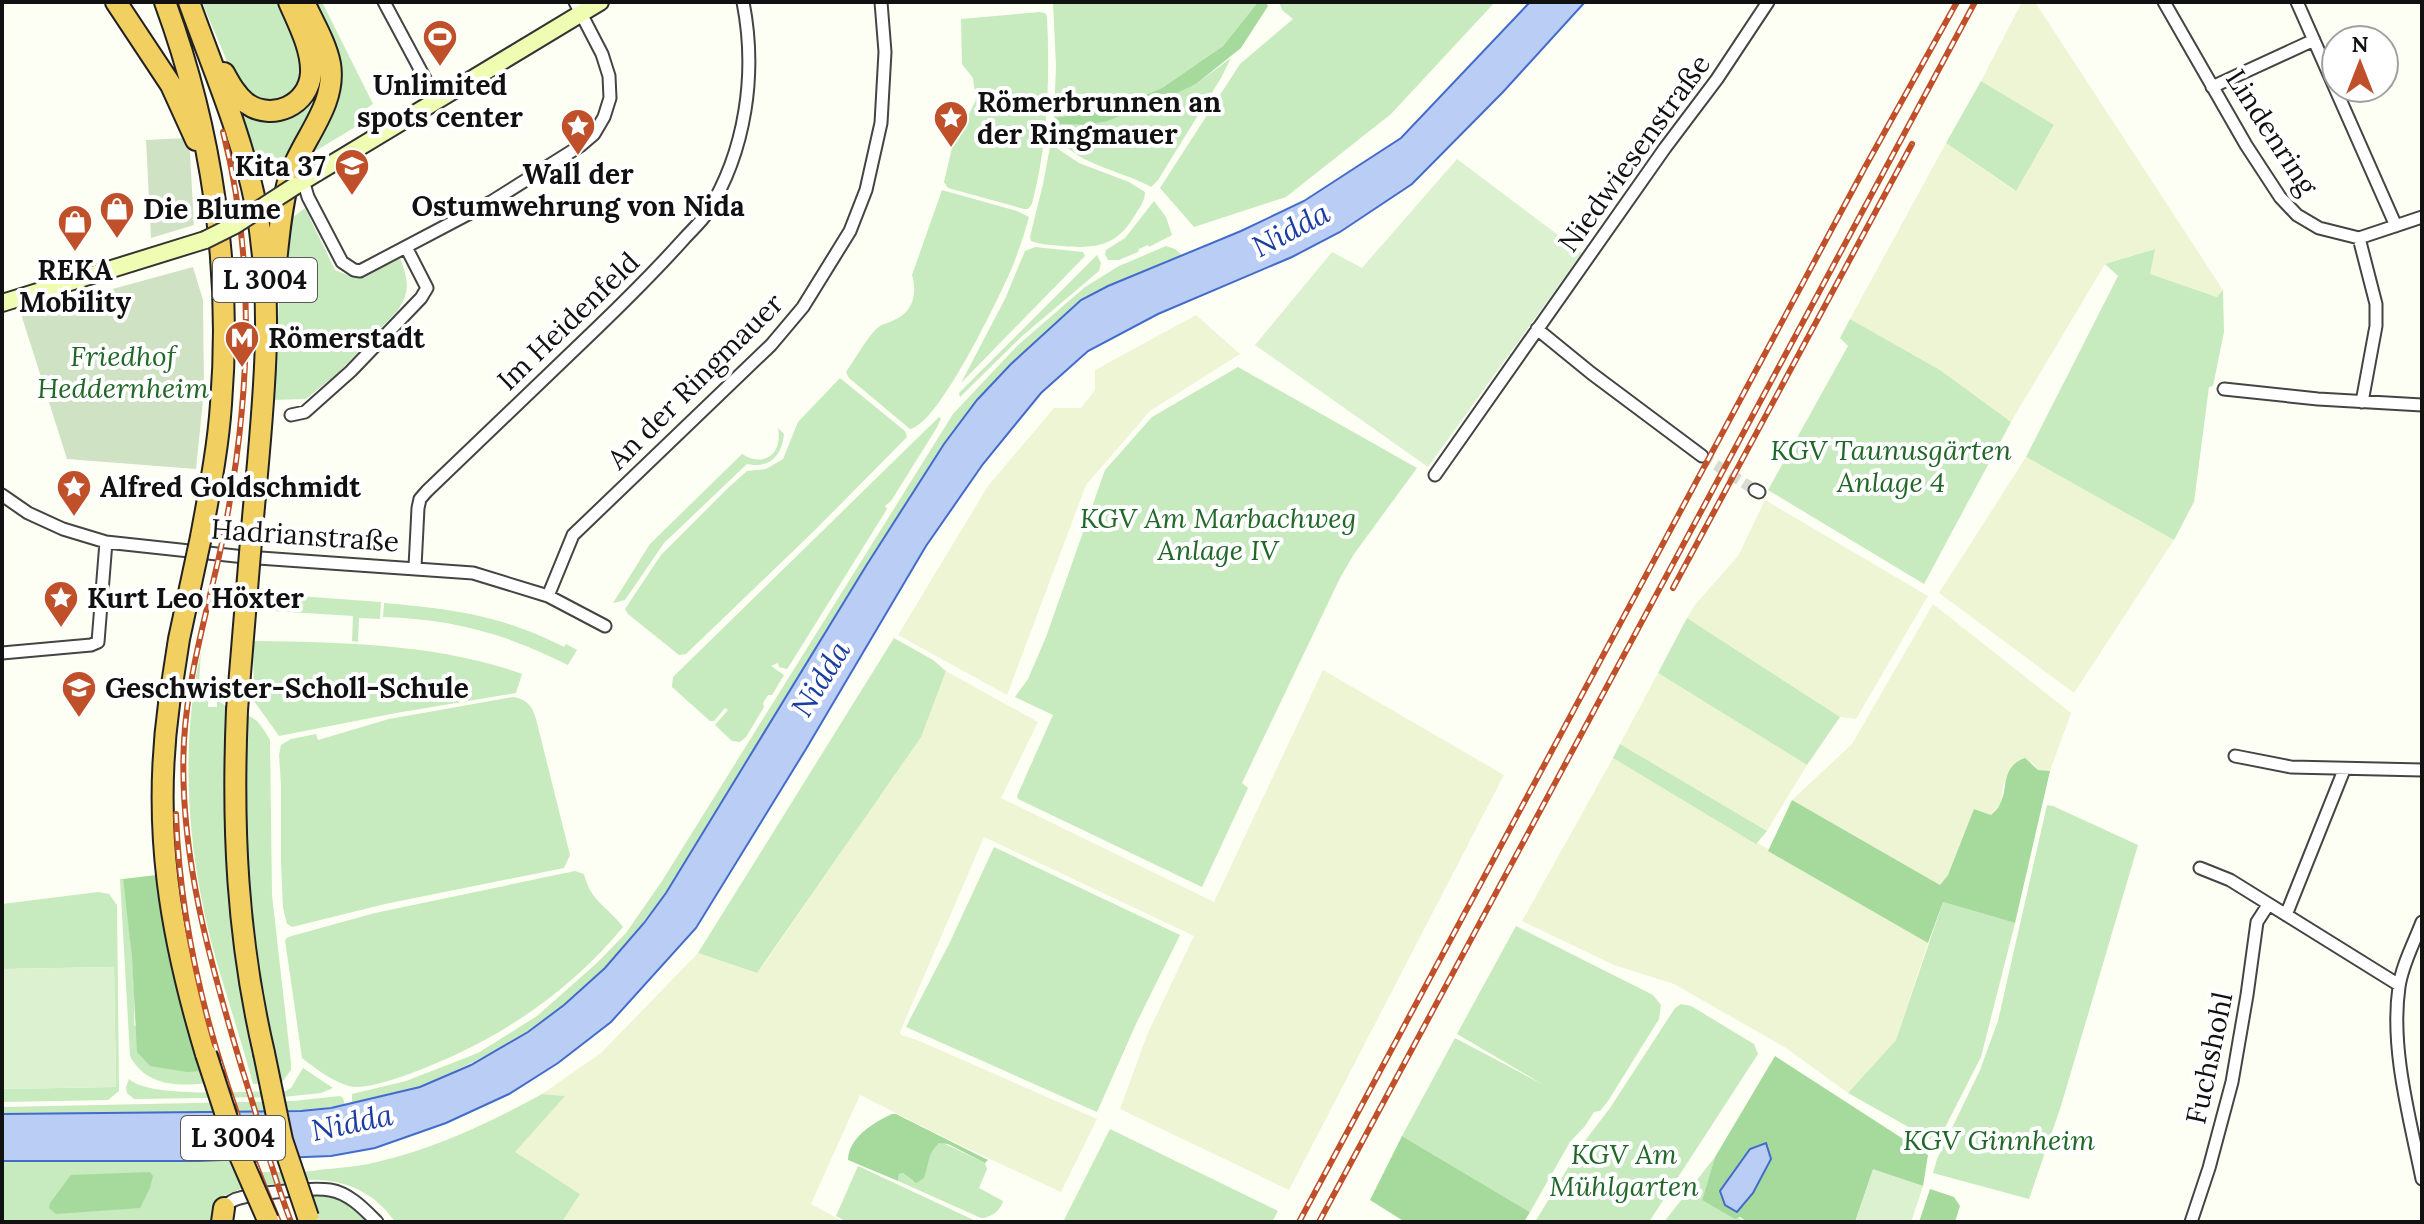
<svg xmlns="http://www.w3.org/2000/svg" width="2424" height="1224" font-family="Lora,serif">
<rect width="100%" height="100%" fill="#fefff4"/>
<path fill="#eef5d4" d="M2022,2H2035L2223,290L2218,297L2149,274L2154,249L2105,264L2011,422L1940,370L1850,319L1946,143L2015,191L2054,126L1981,81Z
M1196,315L1240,354L1150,411L1086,485L1007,695L898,635L988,486L1054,408H1081L1095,390V370Z
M2026,457L2174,540L2074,693L1939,593Z
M1765,500L1928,596L1856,719L1840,717L1687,618L1694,606L1738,556Z
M1933,604L2071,713L2050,771L2038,770L2032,762L2003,784L2001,803L1991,815L1975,809L1948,875L1940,885L1792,800L1852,744Z
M1323,670L1504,775L1289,1190L1120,1109L1147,1035L1194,936L984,837L900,1032L901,1035L917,1040L1097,1119L1061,1192L958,1144L860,1095L811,1204L844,1222H562L580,1194L514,1152L564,1096L542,1094L601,1053L698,953L756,973L764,964L920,737L946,671L1038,722L1001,798L1214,902Z
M1658,673L1807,765L1767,831L1620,744Z
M1613,758L1928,943L1896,1040L1848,1093L1786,1048L1674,984L1614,965L1522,921Z"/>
<path fill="#c7eabe" d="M202,2H282L305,70L290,101H252L235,80Z
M313,2H322L373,104L362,111L367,120L302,159L330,104Z
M1053,2H1258L1223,46L1162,88L1116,107L1054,118L1056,66Z
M1279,2H1495L1391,114L1286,197L1194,227L1160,188L1240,64L1293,19L1282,10Z
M1039,12L1045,13L1047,16C1050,79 1048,143 1032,204L1028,209H1024L948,188L944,182L957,126L969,114L976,100L973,78L962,64L961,19Z
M1231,58L1221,78L1158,180L1151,187C1119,169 1073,165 1053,131L1056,124L1087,125L1130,114L1196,84Z
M322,68L320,92L288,165L260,179L239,108L262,119Z
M1981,81L2054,125L2016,191L1946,143Z
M1052,145L1079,163L1129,182L1145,192C1145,201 1140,207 1135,215C1117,246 1096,249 1063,246C1052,245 1041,245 1031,241L1030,237L1043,184L1050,147Z
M942,190L1017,211L1029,217C1024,235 1018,253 1011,270C998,299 939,424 910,429L849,378L846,372C854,361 870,332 880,326C882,324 889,323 892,321C912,313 918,296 912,275Z
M1154,201L1166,217L1172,235L1149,247L1148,245L1139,249L1138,252L1119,260H1108L1105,254L1106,250L1125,238Z
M305,208L335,270L347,275L364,278L400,258C408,280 411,290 398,310L338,373L306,399L272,400L285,223Z
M1166,246L1175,249L1182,255L1108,286L1081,301L1011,364L977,400L944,444L866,566L666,893L615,959L564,1005L528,1032L497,1051L420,1087L352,1104V1094L406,1081L478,1053L537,1016L598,962L626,933L662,881L953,414L1018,345L1085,287L1119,266Z
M1035,247L1083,252L1085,256L961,383L1005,299L1025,251Z
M2155,249L2150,274L2217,297L2223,290L2224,332L2213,386L2209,387L2194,502L2174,540L2026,457L2118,276L2105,264Z
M1097,255L1101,263L1099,271L1021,337L960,397L959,393Z
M1850,319L1940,370L2011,422L1924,584L1768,490L1848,346L1840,338Z
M1238,367L1417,468L1354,554L1340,578L1242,783L1248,788L1202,887L1018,799L1017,796L1053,715L1015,697L1028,679L1046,637L1105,470L1152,417Z
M840,378L905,431L907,437L815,530L686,654L679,655L628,614L625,609L661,555L728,488L747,471L766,469L783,459L798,422Z
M939,417L941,419L936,429L891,501L885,506L887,509L791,663L787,669L779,667L778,663L771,666L784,675L772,695H768L763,703L764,707L746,737L740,742L732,741L715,725L728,710L725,708L714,721H710L672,687L673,677Z
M778,428L784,434C782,456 769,469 747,464L664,543L625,600L613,603L650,544L742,454C764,468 783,454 778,428Z
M257,593L381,602L380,619L359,618L358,642L352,641L353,616L257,610L255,605H267V596Z
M384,603C453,609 501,615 564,647L566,644L577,650L568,665C507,634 452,619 383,617Z
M1687,618L1840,717L1807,765L1658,673Z
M894,638L933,660L946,671L921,737L757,973L698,953Z
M253,641C340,642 440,644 522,674L516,693L396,713L279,736L254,701Z
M201,652L198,699L208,700V707H217V700L229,708L253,1047L257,1067L258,995L242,819L246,715C258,718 264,730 270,740L272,895L291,1063V1070L282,1082L253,1084C240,1035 223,987 210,937C187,844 180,746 201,652Z
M513,697C527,699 532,706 536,719L570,855L564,868L385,904L292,927L287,924L283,908L281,862V785L279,755L281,745L291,739L316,734L318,740L389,719Z
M1620,744L1767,831L1756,844L1613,758Z
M2047,805L2053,806L2138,845L2061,1106L2029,1199L1933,1173L1937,1159L1980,1070L1998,1021Z
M994,847L1180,935L1136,1024L1097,1112L906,1027L950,942Z
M575,871L584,874C591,902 606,905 623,927C566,996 493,1043 409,1074C395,1079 364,1090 349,1086C333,1082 315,1068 302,1058L285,940L288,937L375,913Z
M120,879H123C129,928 136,976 134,1025L202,1071L206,1083C176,1087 145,1085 130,1056Z
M98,892L109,894L117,905L119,1091L108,1100L2,1102V1089L116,1087L114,967L2,969V904Z
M1943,902L2015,923L1981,1057L1937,1143L1848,1093L1896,1040Z
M1516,926L1653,995L1661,1005L1659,1019L1608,1101L1600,1111L1594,1112L1585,1126L1570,1142L1530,1212L1402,1136L1455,1038L1544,1085L1457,1034Z
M1681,1004L1691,1006L1754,1044L1758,1054L1649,1222H1535L1581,1146L1610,1108L1675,1008Z
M303,1068L333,1088L321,1093L283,1097L134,1099L127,1093L126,1087L129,1079C149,1099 255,1091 286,1091L291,1088Z
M542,1094L565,1096L515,1152L580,1194L562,1222H395C374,1191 342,1178 306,1180L304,1172C328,1168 354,1168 377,1162C436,1148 489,1123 542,1094Z
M340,1096L343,1098L345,1105L301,1111L2,1114V1107L293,1101Z
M1110,1129L1278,1211L1272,1222H1063Z
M941,1142L985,1163L987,1169L979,1188L1003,1201C1001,1210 991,1218 981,1218L898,1181L899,1174L903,1173L913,1181L925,1167L935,1145Z
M1715,1157L1702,1200L1747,1222H1664Z
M113,1159L232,1160L236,1172H283L287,1182L241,1189L221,1197L218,1205L216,1222H2V1161Z
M858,1166L978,1222H847L836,1216Z
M311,1195C339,1196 350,1204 371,1222H319Z"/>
<path fill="#a6da9d" d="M1258,2H1266L1268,6L1241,48L1196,84L1154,104L1107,121L1087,125L1056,124L1054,118L1116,107L1162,88L1223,46Z
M2025,758L2038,770L2050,771L2015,923L1943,902L1928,943L1768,851L1792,800L1940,885L1948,875L1974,809L1991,815C1994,812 1998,809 2000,804C2009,788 2000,767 2025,758Z
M156,875C167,941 176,1009 202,1071L187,1072L150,1066L137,1052L132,958L123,879Z
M1775,1056L1928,1155L1923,1186L1873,1170L1855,1222H1747L1740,1217L1735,1219L1702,1200L1715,1157Z
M892,1114H896L988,1160L985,1163L948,1144L939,1143C928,1152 928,1167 924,1178L916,1183L903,1173L899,1174L898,1181L848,1160C849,1137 873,1123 892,1114Z
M1402,1136L1530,1212L1524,1222H1405L1370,1200Z
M150,1172L153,1176L150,1188L140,1208L56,1214L49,1208L50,1203L71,1175Z
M1930,1189L1954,1197L1960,1206L1955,1222H1919Z"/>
<path fill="#cfe2c4" d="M186,138L190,153L194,225L151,238L146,140Z
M193,267L203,300L204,390L196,469L67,459L21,314Z"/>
<path fill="#dbf1cf" d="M1457,159L1582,253L1428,467L1255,345L1332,252L1362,268Z
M114,967L116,1087L2,1089V969Z
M1873,1169L1923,1186L1911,1222H1855Z"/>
<path fill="#bacdf5" stroke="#426bcb" stroke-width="2" d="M1530,2H1585L1503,92L1412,184L1340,232L1292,257L1158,314L1088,351L1041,393L983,464L926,546L806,749L696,928L611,1022L558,1063L509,1094L446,1123L375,1148L331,1156L198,1161H2V1114L301,1111L331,1108L420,1087L471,1065L528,1032L564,1005L605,968L644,923L666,893L866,566L944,444L977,400L1011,364L1081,300L1108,286L1241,231L1304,201L1401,138Z
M1766,1143L1771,1159L1753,1193L1737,1212L1725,1205L1720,1191L1750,1149Z"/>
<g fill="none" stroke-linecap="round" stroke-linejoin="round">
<path stroke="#dadbd2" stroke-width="11" stroke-dasharray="11 5.5" stroke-linecap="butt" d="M1702,456L1755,490"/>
<defs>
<path id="street" d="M384,2L436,99
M2164,2L2246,145L2280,197L2297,215L2319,228L2359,238L2422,217
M2297,2L2396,226
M2212,87L2314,40
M303,180L308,197L342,262L354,270L360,271L491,202L580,146L594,134L604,117L610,98L609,76L602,54L575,2
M2359,238L2376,304V326L2362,402
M1537,329L1591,373L1702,456
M2224,389L2318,399L2422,405
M291,415L305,412L351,371L421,298L427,288L406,247
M1435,475L1665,148L1717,79L1768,2
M1755,490L1759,492
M2,495L28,513L63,529L106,542L245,557L473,573L548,596L605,626
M415,567L418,508L420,499L427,491C484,436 541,381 598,327C627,299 656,270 683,240C691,231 701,222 707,213C746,151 757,73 743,2
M548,596L573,535L771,345L803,307L850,231L866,190L881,123L885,52L881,2
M2,653L91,645L98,642L106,542
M2235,756L2291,767L2422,770
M2200,868L2230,880L2399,985
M2286,915L2344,770
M2422,922C2414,943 2402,965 2399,987C2390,1048 2410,1119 2422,1179
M224,1208C229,1203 233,1199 240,1198C257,1193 313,1187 330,1190C349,1193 364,1209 377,1222
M2191,1222L2209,1168L2232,1082L2247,995L2257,922L2268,905"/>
<path id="secondary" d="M295,186L600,2
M2,303L205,240"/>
<path id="highway" d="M116,2L171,85L196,140
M165,2C212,130 232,268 221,404C218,449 209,493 201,537
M189,2C213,69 242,135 256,206C277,317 260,430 251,541
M224,73C230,84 236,95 246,103C272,122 309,105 311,73C312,49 298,23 289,2
M274,281C278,247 280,211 289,178C301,140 337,106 330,64C326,43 313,22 304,2
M169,704C152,828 170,935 206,1054
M237,710C232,828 237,937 264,1053
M222,1222L224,1208"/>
</defs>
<use href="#street" stroke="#444" stroke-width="15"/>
<use href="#secondary" stroke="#333" stroke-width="20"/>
<use href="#highway" stroke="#222" stroke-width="24"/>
<use href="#street" stroke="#fff" stroke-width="11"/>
<use href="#secondary" stroke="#eefdb1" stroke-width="16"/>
<use href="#highway" stroke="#f1cf60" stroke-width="20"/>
<defs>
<path id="rail" d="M223,132C257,264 250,401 224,533C210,603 188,670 184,741C178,853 211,966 243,1072C259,1122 272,1173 291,1222
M1673,588L1912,144
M176,814C181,957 224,1091 279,1222
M1299,1222L1864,169L1957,2
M1319,1222L1975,2"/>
</defs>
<use href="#rail" stroke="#bf502a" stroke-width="6"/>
<use href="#rail" stroke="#fff" stroke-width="3" stroke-dasharray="9" stroke-linecap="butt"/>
<defs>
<path id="secondary-bridge" d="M205,240L235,225L295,186"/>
<path id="highway-bridge" d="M169,704L179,639L201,537
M237,710L251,541
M264,1053L282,1140L308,1217
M206,1054L237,1149L268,1220"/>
</defs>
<use href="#secondary-bridge" stroke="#333" stroke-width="20" stroke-linecap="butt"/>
<use href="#highway-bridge" stroke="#222" stroke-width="24" stroke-linecap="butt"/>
<use href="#secondary-bridge" stroke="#eefdb1" stroke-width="16"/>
<use href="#highway-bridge" stroke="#f1cf60" stroke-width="20"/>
</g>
<defs>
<symbol id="stadium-pin" viewBox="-11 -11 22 30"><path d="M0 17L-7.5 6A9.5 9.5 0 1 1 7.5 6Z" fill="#bf502a" stroke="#fff"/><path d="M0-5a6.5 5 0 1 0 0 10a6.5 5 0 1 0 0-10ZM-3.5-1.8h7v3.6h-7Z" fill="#fff"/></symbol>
<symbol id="sight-pin" viewBox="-11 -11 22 30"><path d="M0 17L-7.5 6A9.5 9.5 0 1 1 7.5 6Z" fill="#bf502a" stroke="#fff"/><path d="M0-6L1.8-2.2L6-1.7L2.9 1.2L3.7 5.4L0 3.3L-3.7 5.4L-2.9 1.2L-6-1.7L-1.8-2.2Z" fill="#fff"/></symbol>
<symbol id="school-pin" viewBox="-11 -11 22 30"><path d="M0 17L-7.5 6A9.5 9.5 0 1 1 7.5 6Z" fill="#bf502a" stroke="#fff"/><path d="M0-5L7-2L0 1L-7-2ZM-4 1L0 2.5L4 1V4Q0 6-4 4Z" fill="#fff"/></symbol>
<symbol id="shop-pin" viewBox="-11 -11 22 30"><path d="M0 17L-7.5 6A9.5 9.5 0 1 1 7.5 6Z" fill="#bf502a" stroke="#fff"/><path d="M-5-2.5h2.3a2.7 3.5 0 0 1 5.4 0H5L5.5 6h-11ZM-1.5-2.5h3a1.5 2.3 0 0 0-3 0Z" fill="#fff"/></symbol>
<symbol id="metro-pin" viewBox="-11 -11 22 30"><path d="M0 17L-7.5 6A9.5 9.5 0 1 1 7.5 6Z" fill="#bf502a" stroke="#fff"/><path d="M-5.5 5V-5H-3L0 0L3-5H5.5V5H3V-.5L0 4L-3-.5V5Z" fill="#fff"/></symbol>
</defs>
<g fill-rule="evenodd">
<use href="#stadium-pin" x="420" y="17" width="40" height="54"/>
<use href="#sight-pin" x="931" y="98" width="40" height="54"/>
<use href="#sight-pin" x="558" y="106" width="40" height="54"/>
<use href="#school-pin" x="332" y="146" width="40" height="54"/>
<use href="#shop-pin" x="97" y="189" width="40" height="54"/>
<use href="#shop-pin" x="55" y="202" width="40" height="54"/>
<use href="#metro-pin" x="222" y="318" width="40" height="54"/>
<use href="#sight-pin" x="54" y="467" width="40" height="54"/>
<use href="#sight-pin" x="41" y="578" width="40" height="54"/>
<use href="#school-pin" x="59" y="668" width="40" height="54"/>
</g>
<g text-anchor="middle" stroke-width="8" stroke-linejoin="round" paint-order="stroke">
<g fill="#fff" stroke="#585858" stroke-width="2">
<rect x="213" y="258" width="104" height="44" rx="6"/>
<rect x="181" y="1116" width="104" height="44" rx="6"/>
</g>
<g font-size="26" font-weight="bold" fill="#111">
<text x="265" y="289">L 3004</text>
<text x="233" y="1147">L 3004</text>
</g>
<g font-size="28" font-weight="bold" fill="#111" stroke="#fff" text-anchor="start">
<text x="440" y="95" text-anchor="middle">Unlimited<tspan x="440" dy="32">spots center</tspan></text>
<text x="977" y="112">Römerbrunnen an<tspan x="977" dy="32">der Ringmauer</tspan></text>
<text x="326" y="176" text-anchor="end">Kita 37</text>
<text x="578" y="184" text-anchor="middle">Wall der<tspan x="578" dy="32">Ostumwehrung von Nida</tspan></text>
<text x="143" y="219">Die Blume</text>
<text x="75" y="280" text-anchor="middle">REKA<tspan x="75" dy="32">Mobility</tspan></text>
<text x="268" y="348">Römerstadt</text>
<text x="100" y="497">Alfred Goldschmidt</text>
<text x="87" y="608">Kurt Leo Höxter</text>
<text x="105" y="698">Geschwister-Scholl-Schule</text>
</g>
<g font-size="28" fill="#111" stroke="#fff">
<text transform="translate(2272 132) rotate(57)" y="10">Lindenring</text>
<text transform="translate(1634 153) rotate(-54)" y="10">Niedwiesenstraße</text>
<text transform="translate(568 321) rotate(-44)" y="10">Im Heidenfeld</text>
<text transform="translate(695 381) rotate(-45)" y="10">An der Ringmauer</text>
<text transform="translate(305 535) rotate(4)" y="10">Hadrianstraße</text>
<text transform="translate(2209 1058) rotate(-78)" y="10">Fuchshohl</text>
</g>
<g font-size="28" font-style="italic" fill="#216828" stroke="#fff">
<text x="123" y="366">Friedhof<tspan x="123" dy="32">Heddernheim</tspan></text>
<text x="1891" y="460">KGV Taunusgärten<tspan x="1891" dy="32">Anlage 4</tspan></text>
<text x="1218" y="528">KGV Am Marbachweg<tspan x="1218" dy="32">Anlage IV</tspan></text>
<text x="1999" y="1150">KGV Ginnheim</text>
<text x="1624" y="1164">KGV Am<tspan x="1624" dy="32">Mühlgarten</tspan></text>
</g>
<g font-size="30" font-style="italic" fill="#1b3da2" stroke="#fff">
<text transform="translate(1291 230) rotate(-28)" y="10">Nidda</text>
<text transform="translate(821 679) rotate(-58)" y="10">Nidda</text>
<text transform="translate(352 1123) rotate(-12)" y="10">Nidda</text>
</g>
</g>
<rect width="2424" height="1224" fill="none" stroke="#111111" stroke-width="8"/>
<g transform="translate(2360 64)"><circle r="38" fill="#ffffff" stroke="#a0a0a0" stroke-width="2"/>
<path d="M0-6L14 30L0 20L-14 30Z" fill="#bf502a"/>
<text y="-12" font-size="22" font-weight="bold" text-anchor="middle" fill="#111111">N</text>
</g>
</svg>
